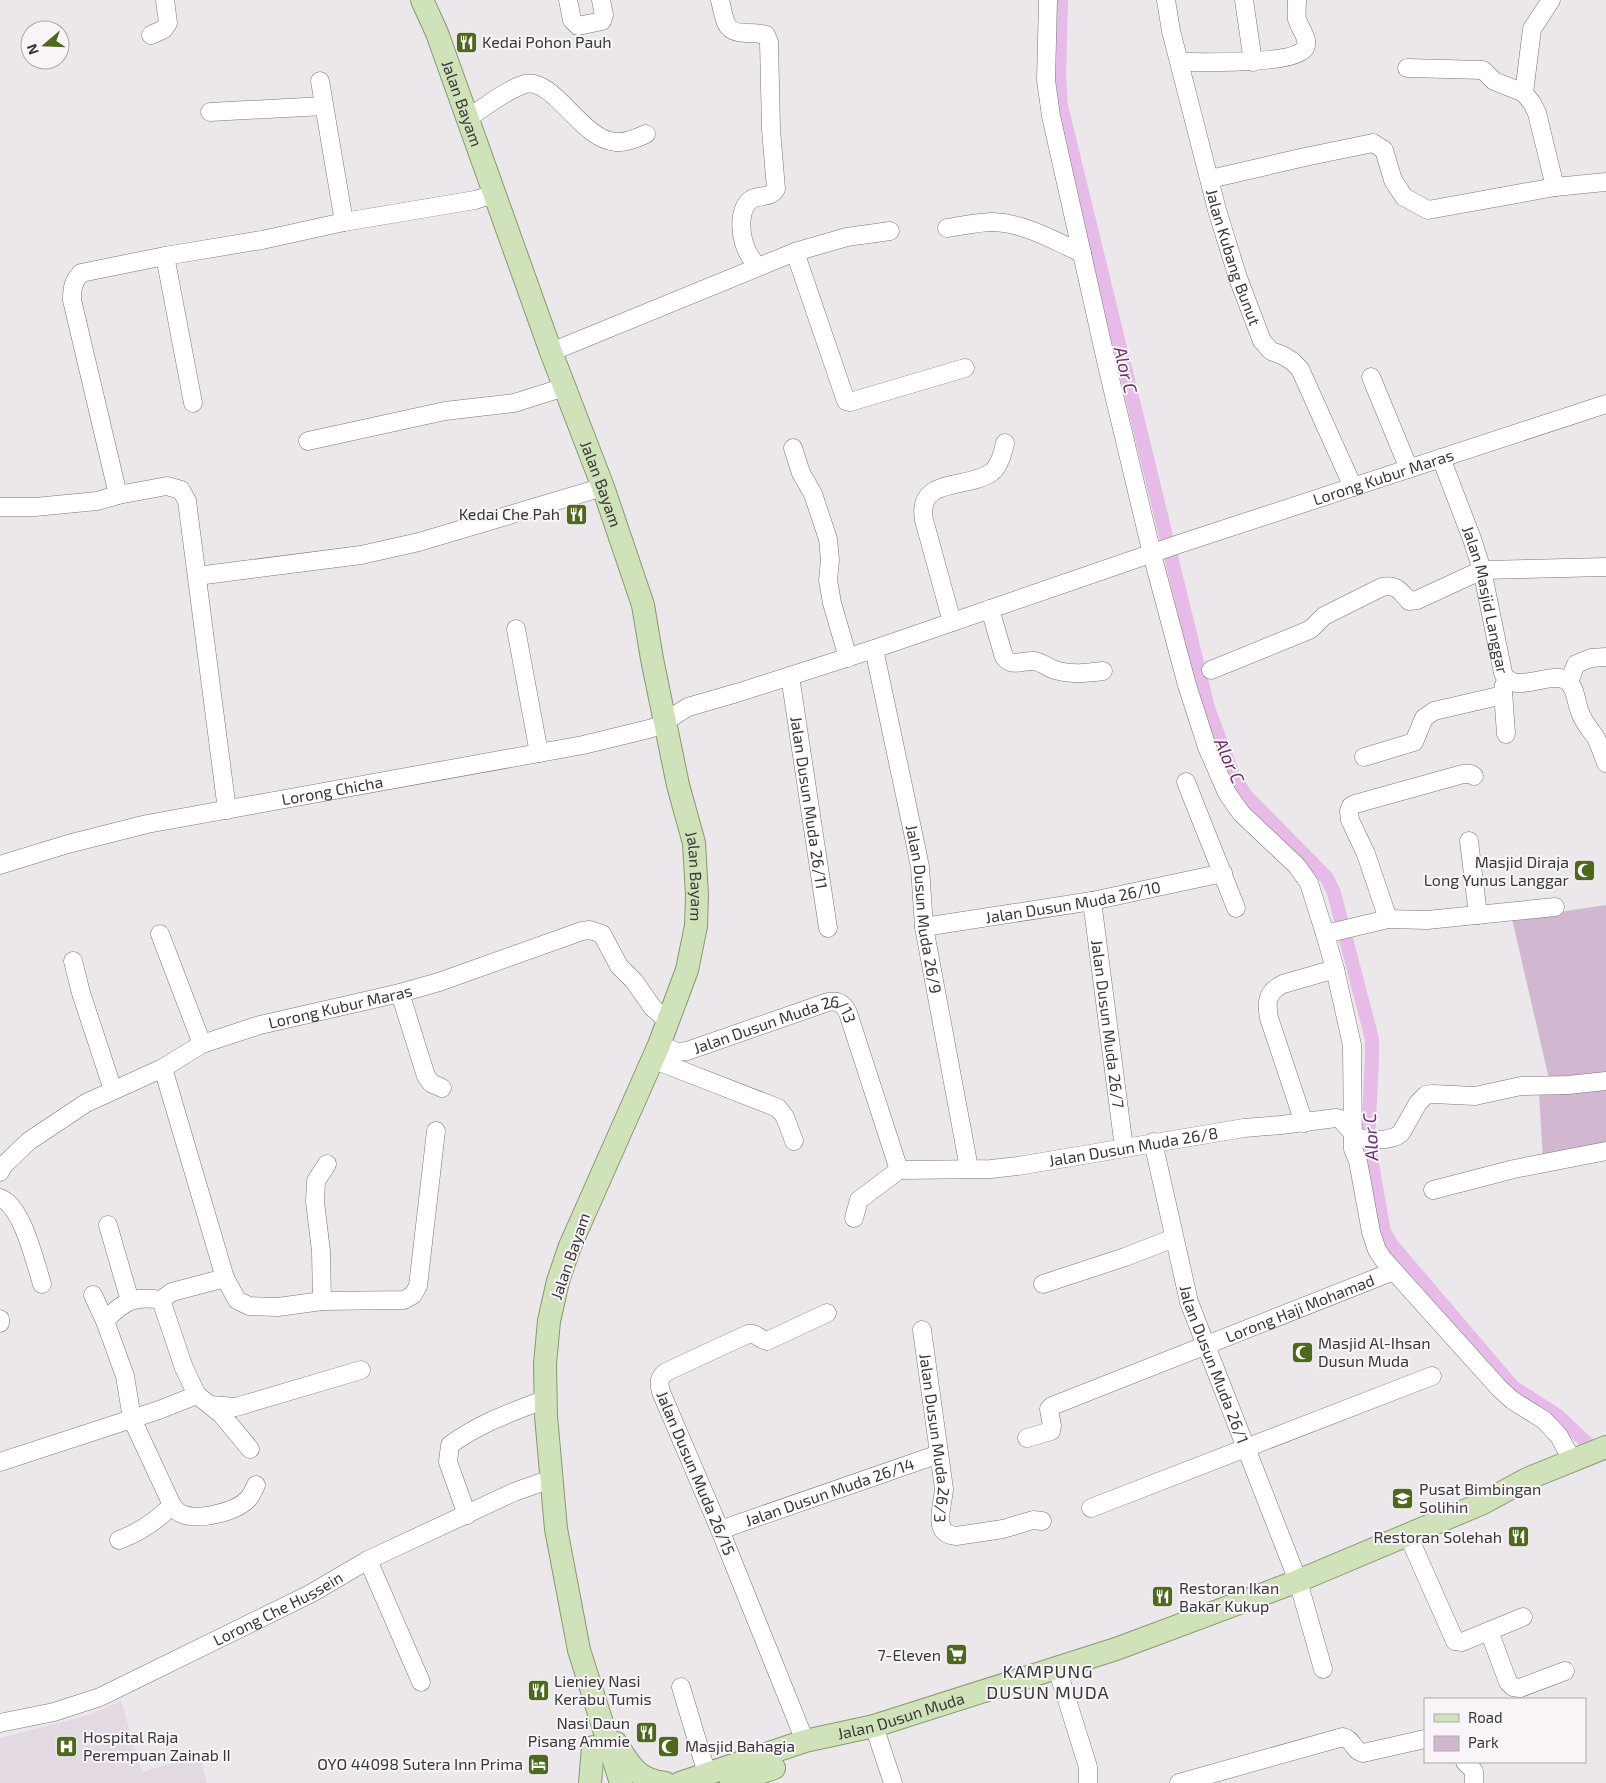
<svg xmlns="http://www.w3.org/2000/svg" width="1606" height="1783" font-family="'Exo 2',sans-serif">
<rect width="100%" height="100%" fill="#ebe7eb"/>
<path fill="#e3d9e2" d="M121,1701L142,1772L200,1755L207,1783H0V1738L89,1715Z"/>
<path fill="#d2b7d1" d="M1606,905V1075L1549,1079L1512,919Z
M1606,1086V1146L1543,1159L1539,1093Z"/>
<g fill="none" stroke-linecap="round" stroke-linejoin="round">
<path stroke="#e7bbe7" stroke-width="14" d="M1061,0L1059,78L1061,106L1208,708L1233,775L1246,796L1327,878L1334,893L1372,1039V1057L1368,1142L1384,1232L1391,1244L1513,1387L1558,1416L1588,1444"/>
<defs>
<g id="minor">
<path d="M568,0L572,20L578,26L602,21L604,15L601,0"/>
<path d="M720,0C725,19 723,33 746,33C753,33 759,33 766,35L769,42L771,129L776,189C771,198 760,195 752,199C739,207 740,230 744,243C746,252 752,259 757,267"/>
<path d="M1048,0L1046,80L1051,116L1109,374L1152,554L1187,685L1207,747L1227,793L1241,813L1297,866L1309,883L1325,934L1335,969L1352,1045L1353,1149L1358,1161L1371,1232L1377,1250L1383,1259L1499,1388L1512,1400L1544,1420L1559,1436L1572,1460"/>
<path id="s1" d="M1166,0L1171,31L1217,210L1238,278L1262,341L1271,351L1282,355L1292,361L1300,369L1353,487"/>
<path d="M1244,0L1253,62"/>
<path d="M151,35L164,29L168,23L165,0"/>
<path d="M1180,62C1201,62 1294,65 1305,48C1310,40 1299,27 1297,19C1296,13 1297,6 1297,0"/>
<path d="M1407,68L1483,70L1494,81L1524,93L1532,103L1537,113L1555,187"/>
<path d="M320,81L344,222"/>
<path d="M1524,93L1532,29L1551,0"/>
<path d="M210,112L324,106"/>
<path d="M468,118C482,109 509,88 525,84C555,78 581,140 616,142C626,143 637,138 646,134"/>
<path d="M1210,179L1305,157L1373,143L1384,150L1393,180L1404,197L1428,210L1555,187L1606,182"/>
<path d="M947,228C962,226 978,222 993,222C1025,223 1054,241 1082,253"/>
<path d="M795,252L846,401L850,402L965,368"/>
<path d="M165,256L193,403"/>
<path d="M551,352L795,252L847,237L890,231"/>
<path d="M1371,377L1409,469"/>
<path d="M308,441L445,411L514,403L565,387"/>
<path d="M793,448L801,473L813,494L828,539L830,560L828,580L832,603L848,658"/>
<path id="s2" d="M1441,458L1472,539L1482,570L1503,673C1514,697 1551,669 1567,681C1576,687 1576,703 1580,712C1583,722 1591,730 1596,738C1600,746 1603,755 1606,763"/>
<path d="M118,495L72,300C72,288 73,282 81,273L165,256L262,240L344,222L475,200L494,194"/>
<path d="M0,507H35L97,501L118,495L167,486L181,490L187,501L227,810"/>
<path d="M197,576L361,555L419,542L603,487"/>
<path d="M990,609L1004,657C1012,668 1023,660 1034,661C1042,662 1048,668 1055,670C1071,675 1087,673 1103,671"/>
<path d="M952,622L924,520C916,476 968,490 992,472C999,466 1003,453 1005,443"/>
<path d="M516,629L539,753"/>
<path id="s3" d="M874,649L916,847L920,867L924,927L969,1168"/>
<path d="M1211,670L1302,633L1311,629L1324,616L1382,587C1397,584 1400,591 1409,601L1417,600L1482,570L1606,567"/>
<path id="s4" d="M790,676L828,928"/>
<path d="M1569,682L1576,664L1591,658L1606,657"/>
<path d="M1504,685L1503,691L1506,734"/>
<path d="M1364,757L1414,742L1424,718L1434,711L1503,695"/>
<path d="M1186,782L1236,908"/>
<path d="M1469,841L1478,915"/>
<path id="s5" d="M0,865L68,844L147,824L583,745L649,729L658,726L688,707L740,692L874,649L1179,544L1606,404"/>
<path id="s6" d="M1092,901L1124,1148"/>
<path d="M1388,919L1366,854L1350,820L1349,811L1351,806L1355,804L1463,774H1471L1474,776"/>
<path id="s7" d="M924,927L1092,901L1223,873"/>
<path d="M160,934L202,1044"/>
<path d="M1325,934L1388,919L1427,920L1555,907"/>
<path d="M73,961L81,993L113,1090"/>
<path d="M400,993L426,1076L431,1083L442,1088"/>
<path id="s8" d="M659,1045L677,1052L687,1051L828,1002C838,1000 844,1004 848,1013L899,1170"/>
<path d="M652,1059L778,1108L785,1117L794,1141"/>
<path d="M163,1068L225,1278L237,1300L249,1306L278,1307L322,1301L404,1300L413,1295L418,1286L436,1131"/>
<path d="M1304,1123L1269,1018C1266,1001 1267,992 1283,984L1335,969"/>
<path id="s9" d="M1153,1142L1189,1302L1298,1581L1323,1669"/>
<path id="s10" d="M899,1170L991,1169L1018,1166L1244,1128L1281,1125L1336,1118L1340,1119L1358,1138C1371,1140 1391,1142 1401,1133L1418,1103L1426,1095L1432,1094L1475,1096L1521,1086L1568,1085L1606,1081"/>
<path id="s11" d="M0,1172L3,1166L29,1141L86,1103L163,1068L202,1044L260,1025L400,993L439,982L582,931L590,930L602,934L619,966L634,981L653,1008L668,1021"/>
<path d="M1433,1190L1514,1169L1606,1151"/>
<path d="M0,1198C22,1205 35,1262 42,1284"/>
<path d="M854,1218L859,1200L899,1170"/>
<path d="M108,1225L130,1301"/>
<path d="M1043,1284L1125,1257L1174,1238"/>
<path d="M93,1295L105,1321L125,1376L132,1419L172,1505C174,1507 177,1512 180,1513C196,1522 236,1512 248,1499C252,1495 254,1489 256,1485"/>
<path d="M161,1300L184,1368L197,1395"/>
<path d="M322,1301L321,1251L315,1202L316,1181L327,1164"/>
<path d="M0,1319V1323"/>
<path d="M105,1321C123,1301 136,1295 161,1300L172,1292L225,1278"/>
<path id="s12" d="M922,1330L944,1489C943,1506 931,1534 956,1536L1003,1529L1033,1520L1042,1521"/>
<path d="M210,1405L236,1407L361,1370"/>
<path id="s13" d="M1027,1438L1051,1431L1052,1426L1049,1409L1052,1406L1394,1271"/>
<path d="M0,1462L159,1410L197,1395L221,1414L250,1449"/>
<path d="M1091,1508L1432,1376"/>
<path d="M467,1515L448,1462L450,1445C480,1423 512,1412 546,1399"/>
<path id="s14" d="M720,1530L939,1454"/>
<path d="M1408,1535L1455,1641L1462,1642L1523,1617"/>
<path d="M119,1540C140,1532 157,1521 172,1505"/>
<path d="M368,1560L421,1682"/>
<path d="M1489,1631L1508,1682L1513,1687L1520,1688L1565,1671"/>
<path d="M1057,1668L1088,1767V1783"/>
<path d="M681,1687L707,1774"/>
<path id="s15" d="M0,1723L54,1712L100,1697L310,1594L368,1560L514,1492L551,1479"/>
<path d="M874,1726L893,1783"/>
<path d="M805,1741L720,1530L661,1392C659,1384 658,1378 666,1372L748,1334C756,1332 760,1340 767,1341L827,1313"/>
<path d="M1465,1762L1474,1771V1783"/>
<path d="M1179,1783L1343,1737C1353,1739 1353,1751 1363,1753L1425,1739"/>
</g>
<g id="major">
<path id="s16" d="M422,0L437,33L551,352L603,487L643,605L652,659L678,785L694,843L697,895L696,926L687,970L659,1045L570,1246L558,1281L549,1321L545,1364L546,1416L556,1529L579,1650L621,1783"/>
<path d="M616,1743C630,1765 637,1780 665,1783"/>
<path d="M590,1783L593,1747"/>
<path id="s17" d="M680,1783L805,1741L874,1726L1116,1649L1298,1581L1483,1503L1527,1479L1606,1447"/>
<path d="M731,1783L774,1768"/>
</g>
</defs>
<use href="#minor" stroke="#797679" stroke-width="19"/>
<use href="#major" stroke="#869a6e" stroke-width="24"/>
<use href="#minor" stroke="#fff" stroke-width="18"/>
<use href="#major" stroke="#d0e2b9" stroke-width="22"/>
</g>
<defs>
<symbol id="restaurant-square" viewBox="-11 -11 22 22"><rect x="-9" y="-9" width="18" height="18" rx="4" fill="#4c691e" stroke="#f8f4f8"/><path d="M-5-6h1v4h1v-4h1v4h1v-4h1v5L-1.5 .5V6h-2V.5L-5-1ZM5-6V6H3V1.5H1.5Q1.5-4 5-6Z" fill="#fff"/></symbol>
<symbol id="mosque-square" viewBox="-11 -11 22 22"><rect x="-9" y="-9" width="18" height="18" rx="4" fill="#4c691e" stroke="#f8f4f8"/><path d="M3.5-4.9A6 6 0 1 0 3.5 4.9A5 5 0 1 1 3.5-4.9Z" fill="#fff"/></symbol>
<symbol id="school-square" viewBox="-11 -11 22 22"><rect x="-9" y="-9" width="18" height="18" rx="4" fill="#4c691e" stroke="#f8f4f8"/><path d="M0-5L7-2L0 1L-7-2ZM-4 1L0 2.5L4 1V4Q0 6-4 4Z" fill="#fff"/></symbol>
<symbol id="supermarket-square" viewBox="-11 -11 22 22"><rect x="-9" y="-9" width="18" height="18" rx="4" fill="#4c691e" stroke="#f8f4f8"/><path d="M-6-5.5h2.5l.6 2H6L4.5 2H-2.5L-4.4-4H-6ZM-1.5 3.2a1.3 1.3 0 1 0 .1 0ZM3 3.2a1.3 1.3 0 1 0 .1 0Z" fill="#fff"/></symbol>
<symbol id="hospital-square" viewBox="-11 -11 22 22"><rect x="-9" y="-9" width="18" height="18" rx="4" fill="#4c691e" stroke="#f8f4f8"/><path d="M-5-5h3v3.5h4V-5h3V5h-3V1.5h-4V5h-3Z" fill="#fff"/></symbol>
<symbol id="hotel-square" viewBox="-11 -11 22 22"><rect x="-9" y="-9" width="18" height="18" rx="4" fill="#4c691e" stroke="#f8f4f8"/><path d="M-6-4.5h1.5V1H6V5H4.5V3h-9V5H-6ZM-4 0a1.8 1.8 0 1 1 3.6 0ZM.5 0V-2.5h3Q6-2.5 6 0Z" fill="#fff"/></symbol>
</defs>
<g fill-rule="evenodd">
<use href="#restaurant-square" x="454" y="30" width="25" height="25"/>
<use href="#restaurant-square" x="564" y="502" width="25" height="25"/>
<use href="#mosque-square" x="1572" y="858" width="25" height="25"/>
<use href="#mosque-square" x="1290" y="1340" width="25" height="25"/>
<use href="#school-square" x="1390" y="1486" width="25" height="25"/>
<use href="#restaurant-square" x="1506" y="1524" width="25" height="25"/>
<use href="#restaurant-square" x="1150" y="1584" width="25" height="25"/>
<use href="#supermarket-square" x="944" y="1642" width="25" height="25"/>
<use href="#restaurant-square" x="526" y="1678" width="25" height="25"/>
<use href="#restaurant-square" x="634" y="1720" width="25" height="25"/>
<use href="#hospital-square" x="54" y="1734" width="25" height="25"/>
<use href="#mosque-square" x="656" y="1734" width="25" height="25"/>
<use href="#hotel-square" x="526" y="1752" width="25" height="25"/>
</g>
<g text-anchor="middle" stroke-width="4" stroke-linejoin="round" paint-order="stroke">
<g font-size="16" fill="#393839" stroke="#f8f4f8" text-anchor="start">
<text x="482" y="48">Kedai Pohon Pauh</text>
<text x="560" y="520" text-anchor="end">Kedai Che Pah</text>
<text x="1569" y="868" text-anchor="end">Masjid Diraja<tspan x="1569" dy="18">Long Yunus Langgar</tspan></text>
<text x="1318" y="1349">Masjid Al-Ihsan<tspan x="1318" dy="18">Dusun Muda</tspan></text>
<text x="1419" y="1495">Pusat Bimbingan<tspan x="1419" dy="18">Solihin</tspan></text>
<text x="1502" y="1543" text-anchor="end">Restoran Solehah</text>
<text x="1179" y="1594">Restoran Ikan<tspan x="1179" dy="18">Bakar Kukup</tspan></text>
<text x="941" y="1661" text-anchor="end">7-Eleven</text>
<text x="554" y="1687">Lieniey Nasi<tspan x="554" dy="18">Kerabu Tumis</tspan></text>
<text x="630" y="1729" text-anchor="end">Nasi Daun<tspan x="630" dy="18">Pisang Ammie</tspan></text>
<text x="83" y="1743">Hospital Raja<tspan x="83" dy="18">Perempuan Zainab II</tspan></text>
<text x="685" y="1752">Masjid Bahagia</text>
<text x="523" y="1770" text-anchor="end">OYO 44098 Sutera Inn Prima</text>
</g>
<g font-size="16" fill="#393839" stroke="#f8f4f8">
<text dy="6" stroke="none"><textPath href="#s16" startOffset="111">Jalan Bayam</textPath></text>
<text dy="6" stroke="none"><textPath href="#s1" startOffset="266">Jalan Kubang Bunut</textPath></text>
<text dy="6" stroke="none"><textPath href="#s5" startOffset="1441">Lorong Kubur Maras</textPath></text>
<text dy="6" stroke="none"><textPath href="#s16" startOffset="516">Jalan Bayam</textPath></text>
<text dy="6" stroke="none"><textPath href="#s2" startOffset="149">Jalan Masjid Langgar</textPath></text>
<text dy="6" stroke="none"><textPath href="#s5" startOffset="341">Lorong Chicha</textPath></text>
<text dy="6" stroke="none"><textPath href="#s4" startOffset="128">Jalan Dusun Muda 26/11</textPath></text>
<text dy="6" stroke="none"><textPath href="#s16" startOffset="921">Jalan Bayam</textPath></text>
<text dy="6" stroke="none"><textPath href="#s7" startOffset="151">Jalan Dusun Muda 26/10</textPath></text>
<text dy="6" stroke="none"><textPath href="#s3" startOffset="265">Jalan Dusun Muda 26/9</textPath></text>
<text dy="6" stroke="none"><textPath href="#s11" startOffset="385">Lorong Kubur Maras</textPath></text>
<text dy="6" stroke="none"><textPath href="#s6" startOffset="124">Jalan Dusun Muda 26/7</textPath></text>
<text dy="6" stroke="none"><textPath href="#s8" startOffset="125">Jalan Dusun Muda 26/13</textPath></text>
<text dy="6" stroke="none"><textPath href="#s10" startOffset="236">Jalan Dusun Muda 26/8</textPath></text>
<text transform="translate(570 1256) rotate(-71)" y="6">Jalan Bayam</text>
<text dy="6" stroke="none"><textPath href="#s13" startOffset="318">Lorong Haji Mohamad</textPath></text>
<text dy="6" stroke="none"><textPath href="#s9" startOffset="231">Jalan Dusun Muda 26/1</textPath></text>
<text dy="6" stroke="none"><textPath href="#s12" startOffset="109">Jalan Dusun Muda 26/3</textPath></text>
<text transform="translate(696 1473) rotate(67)" y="6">Jalan Dusun Muda 26/15</text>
<text dy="6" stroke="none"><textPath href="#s14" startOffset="116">Jalan Dusun Muda 26/14</textPath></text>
<text dy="6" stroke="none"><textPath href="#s15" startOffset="302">Lorong Che Hussein</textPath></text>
<text dy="6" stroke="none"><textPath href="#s17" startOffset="231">Jalan Dusun Muda</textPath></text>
</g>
<g font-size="18" font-style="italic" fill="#69346a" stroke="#f8f4f8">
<text transform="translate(1125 370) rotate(76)" y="6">Alor C</text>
<text transform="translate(1229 761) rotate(66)" y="6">Alor C</text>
<text transform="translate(1371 1137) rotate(-93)" y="6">Alor C</text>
</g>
<g font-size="18" letter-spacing="1" fill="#393839" stroke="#f8f4f8">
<text x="1048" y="1678">KAMPUNG<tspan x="1048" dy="21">DUSUN MUDA</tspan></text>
</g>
</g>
<rect x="1424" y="1698" width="162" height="65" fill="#f8f4f8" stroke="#aca9ac"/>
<rect x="1434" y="1714" width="25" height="8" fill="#d0e2b9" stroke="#aca9ac"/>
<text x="1468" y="1723" font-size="15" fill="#393839">Road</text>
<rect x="1434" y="1736" width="25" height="15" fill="#d2b7d1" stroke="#aca9ac"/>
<text x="1468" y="1748" font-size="15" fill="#393839">Park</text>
<g transform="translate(45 45) rotate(251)"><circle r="24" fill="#f8f4f8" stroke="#aca9ac"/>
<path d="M0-4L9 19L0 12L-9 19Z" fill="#4c691e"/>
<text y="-8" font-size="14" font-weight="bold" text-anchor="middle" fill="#393839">N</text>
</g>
</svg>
